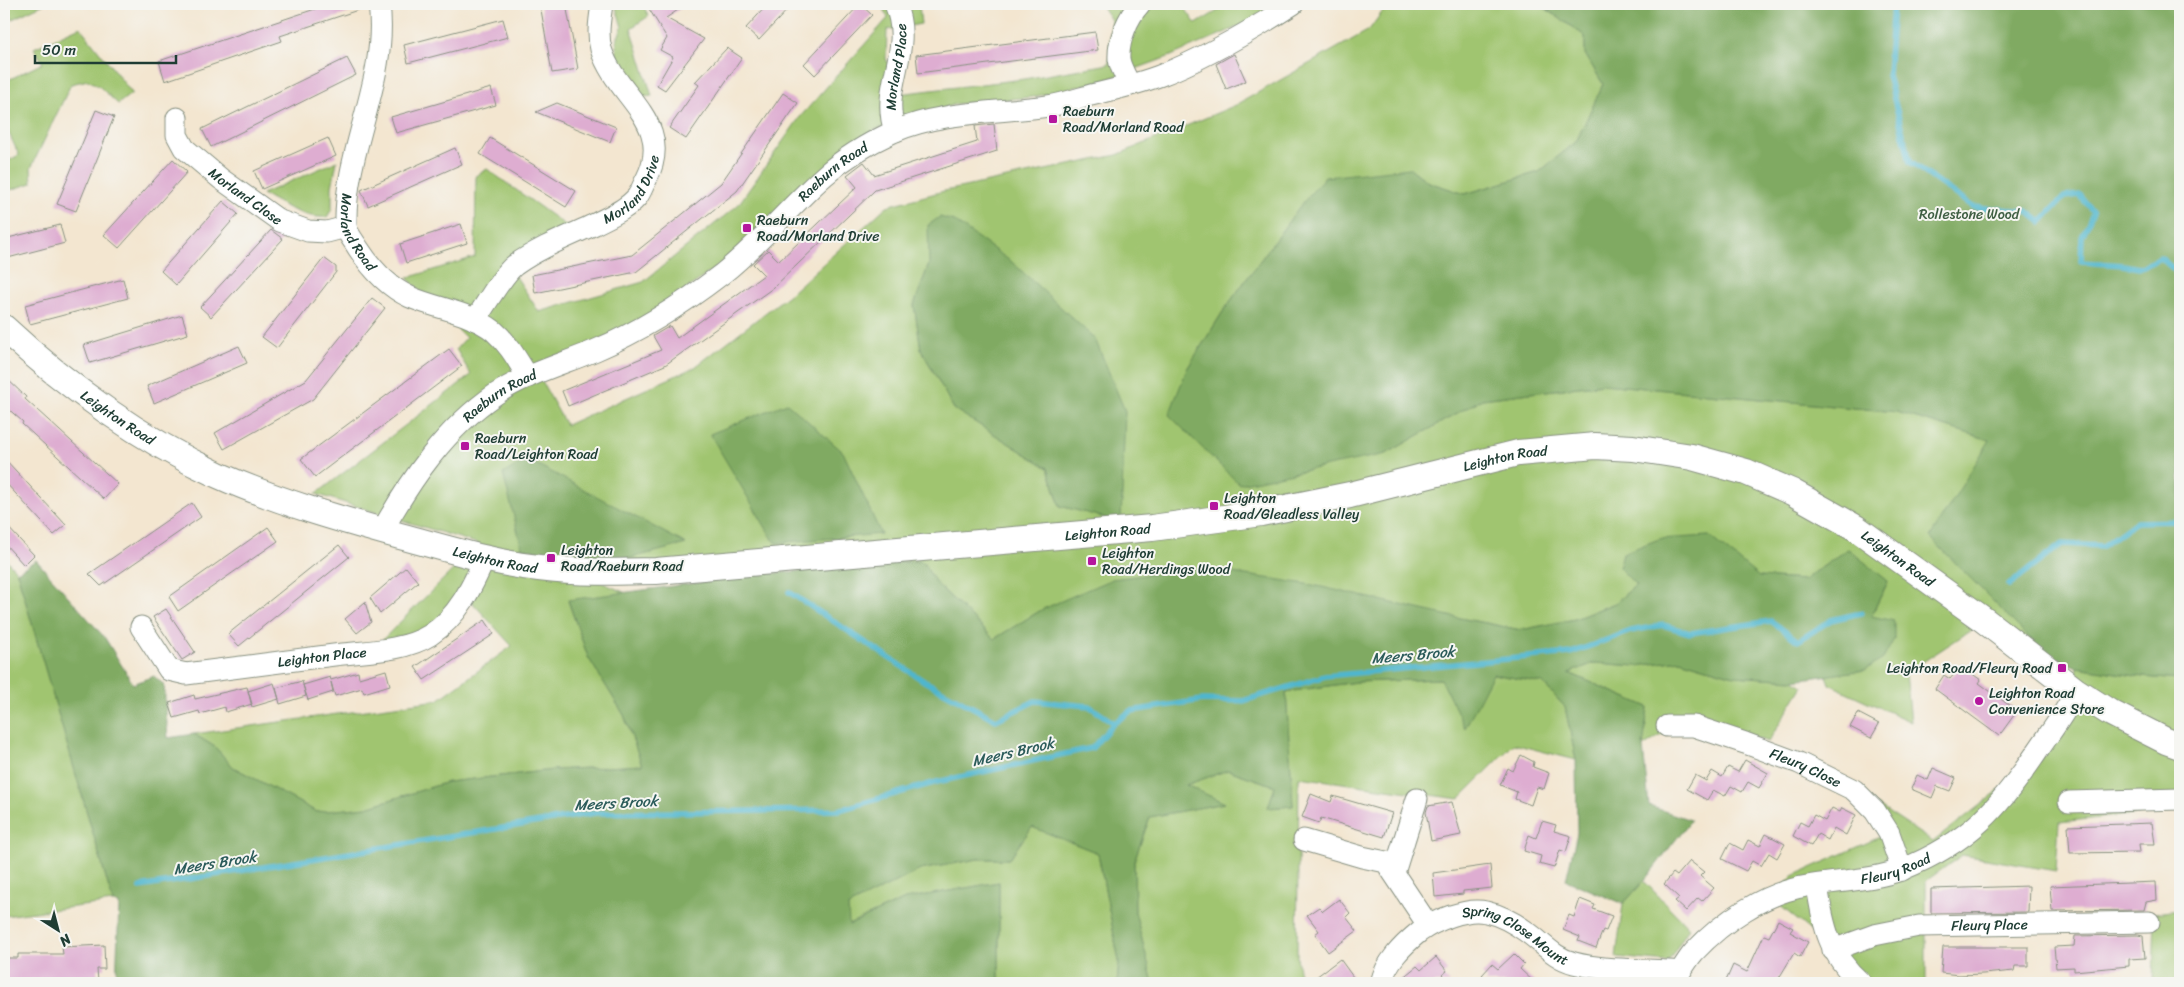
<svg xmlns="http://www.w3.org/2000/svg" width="2184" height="987" font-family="Sriracha,sans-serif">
<rect width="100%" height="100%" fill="#f6f6f2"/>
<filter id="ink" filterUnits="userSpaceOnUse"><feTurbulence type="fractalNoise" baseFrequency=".02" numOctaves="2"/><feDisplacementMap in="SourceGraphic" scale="10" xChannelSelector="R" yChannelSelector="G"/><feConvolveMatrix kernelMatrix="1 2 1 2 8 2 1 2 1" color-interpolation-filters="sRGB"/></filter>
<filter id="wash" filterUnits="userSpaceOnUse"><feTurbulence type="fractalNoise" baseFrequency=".0096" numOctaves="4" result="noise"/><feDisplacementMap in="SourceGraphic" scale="20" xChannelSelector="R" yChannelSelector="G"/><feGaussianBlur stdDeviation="1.12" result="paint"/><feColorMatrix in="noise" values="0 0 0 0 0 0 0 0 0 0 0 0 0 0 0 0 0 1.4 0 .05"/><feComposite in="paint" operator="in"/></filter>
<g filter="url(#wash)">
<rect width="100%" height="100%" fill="#f3e6d0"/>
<path fill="#a0c56f" stroke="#608152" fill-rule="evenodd" d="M4,4H44L4,23Z
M615,4H642L649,16L631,28L652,96L637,98L616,64L617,40L622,27Z
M881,4H919L921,24L887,30L886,58L898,94L1024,79L1109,64L1111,20L1100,4H1182L1196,24L1229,4H1275L1242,25L1171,56L1108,79L1033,97L956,104L874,130L729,258L657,311L537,373L566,425L695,367L791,293L887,206L940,192L1117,155L1236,105L1369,30L1388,4H1539L1585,36V54L1603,84L1576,142L1539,172L1465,194L1428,182L1410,168L1300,206L1224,310L1187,369L1386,454L1482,399L1603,384L1897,412L1990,440L2043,652L1982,623L1906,673L1911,722L1829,684L1826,675L1865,670L1871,616L1888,582L1848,549L1804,580L1758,577L1708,536L1636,585L1615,603L1575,619L1521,630L1449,616L1043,609L994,639L936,583L922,561L607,564L685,544L522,548L626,593L568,601L588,657L624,715L642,765L553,770L448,782L367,807L317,812L233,767L215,747L194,734L438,700L512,646L470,600L425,631L382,640L479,544L316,494L471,375L456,349L466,338L407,278L475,257L476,176L487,169L568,227L506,261L539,312L643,282L738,205L800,117L888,18ZM929,264L1121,521L1060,506L1048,468L954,409L921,349L914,305Z
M80,27L132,93L118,104L100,87L88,80L71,84L31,168L32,183L4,192V163L19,155L4,123V76L6,81L43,63L34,48Z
M337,161L332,187V209L327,217C303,219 282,204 262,194Z
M4,557L17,572L113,902L4,916Z
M1680,660L1734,676L1794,680L1803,686L1768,742L1689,717L1643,747L1648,707L1569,673L1594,663L1637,666Z
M2077,667L2143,677L2180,680V810L2059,822L2056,871L1962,855L1926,881V982L1937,983H1860L1830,947L1772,899L1793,876L1882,836L1874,803L1933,842L2007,784L2072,698Z
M1493,674L1543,683L1565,707L1576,760L1514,744L1459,799L1299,777L1297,957L1301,983H1153L1135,912L1134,861L1150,817L1224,803L1186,785L1228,770L1275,786L1268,808L1293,806L1286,692L1356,682L1441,679Z
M1032,827L1098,853L1119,961L1117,983H999V882L905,899L848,925V906L920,870L978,859H1009Z
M1644,881L1689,928L1668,962L1616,957L1623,904Z
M2180,910V983H2153L2155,913Z"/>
<path fill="#80aa62" stroke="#50744b" d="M1539,4H2180V680L2143,677L2077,667L2043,652L1930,537L1990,440L1897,412L1603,384L1482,399L1386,454L1239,484L1169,415L1187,369L1224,310L1300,206L1325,177L1410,168L1428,182L1465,194L1539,172L1576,142L1603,84L1585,54V36Z
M940,217L954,221L1013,263L1095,339L1125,411L1121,522L1060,506L1048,468L954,409L921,349L914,305L929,264L928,225Z
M787,403L843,452L881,534L775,543L710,434Z
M527,459L686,544L607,564L522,548L503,474Z
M1709,536L1759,577L1804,580L1848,549L1888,581L1871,616L1894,621V639L1883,659L1865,670L1794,680L1734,676L1680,660L1637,666L1594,663L1569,673L1648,707L1643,747L1649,806L1691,820L1644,881L1623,904L1566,880L1577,833L1576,760L1565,707L1543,683L1493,674L1465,728L1441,679L1356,682L1286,692L1293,806L1268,808L1275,786L1228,770L1186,785L1225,803L1150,817L1134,861L1135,912L1153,983H1117L1119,961L1098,853L1032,827L1009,859H978L920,870L848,906L849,925L905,899L999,882V983H116L119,904L113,902L17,572L36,560L105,638L133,684L154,676L164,685L168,738L194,734L215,747L233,767L317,812L367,807L448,782L553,770L642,765L624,715L588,657L568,600L763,574L922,561L936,583L994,639L1043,609L1112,579L1199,568L1313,585L1449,616L1521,630L1575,619L1615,603L1636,585L1619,568L1623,553L1659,539Z"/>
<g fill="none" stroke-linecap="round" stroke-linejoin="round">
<path stroke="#4fb6cd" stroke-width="5.5" d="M1893,4L1888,75L1910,162L1973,207L2027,211L2041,222L2064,197L2080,195L2093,212L2082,237L2081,262L2123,265L2139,268L2161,258L2180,275
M2009,585L2062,544L2103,546L2136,522L2180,521
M789,592L924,681L996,720L1035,701L1089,706L1114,723
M140,887L595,813L839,810L937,782L1092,748L1114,723L1131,711L1203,700L1243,701L1325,676L1571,653L1631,631L1663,625L1690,633L1771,621L1798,641L1831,620L1861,613"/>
</g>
<g id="blocks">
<path fill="#deadd1" d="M330,4H367V7L280,36L282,41L165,81L159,61Z
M540,4H566L578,69L552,73Z
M646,4H687L666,18L704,39L665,90L657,85L673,57L660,50L667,38Z
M768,4H793L759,40L746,28Z
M860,4L872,15L815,75L804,64Z
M503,19L508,37L408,63L404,45Z
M1095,32L1098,50L918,73L916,55Z
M727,48L742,58L686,139L669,128L699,85L695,82Z
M1234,54L1246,81L1226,89L1216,64Z
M347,58L356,75L211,147L202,129Z
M491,88L496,105L396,133L391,117Z
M783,93L798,103L737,191L636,272L535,293L532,275L632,255L673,222L721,183Z
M557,103L616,127L610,142L536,112Z
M96,110L114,117L76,211L57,204Z
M994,124L997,151L875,190L773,288L665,365L568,406L562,391L661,350L653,336L670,326L677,338L764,275L753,264L768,250L779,261L857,187L847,175L864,162L874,175L977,142L975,126Z
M328,138L336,156L262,189L254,171Z
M490,138L576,191L566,207L480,154Z
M455,148L462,164L368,206L361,190Z
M173,159L187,172L119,248L104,235Z
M223,201L238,214L176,285L161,271Z
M461,224L467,243L406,263L400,244Z
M60,225L65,243L4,259V239Z
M271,230L283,239L211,317L200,307Z
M324,258L336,267V272L277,348L262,337Z
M123,279L128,298L30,324L25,305Z
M372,298L385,308L313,399L224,449L215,433L306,380Z
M182,315L188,334L90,363L84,345Z
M239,346L247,363L154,403L147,386Z
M449,349L462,366L315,477L301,459Z
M4,376L26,397L25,399L118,484L104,499L22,424L23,422L4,405Z
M4,458L66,525L54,535L4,481Z
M192,503L201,517L117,575L101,586L89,574Z
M4,523L34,555L24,565L4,543Z
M268,527L278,541L178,611L169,597Z
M339,545L349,557L239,646L228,634Z
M406,567L418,582L380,614L370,598Z
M365,602L371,622L357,633L345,619Z
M166,609L195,652L182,660L153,617Z
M485,620L494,634L424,680L415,667Z
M1961,666L1981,680L1979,683L2017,711L1999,736L1935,689L1944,675L1950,679Z
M386,670L390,685L364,693L362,688L335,696L331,682L333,692L308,700L303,685L330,677L331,680L358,672L359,678Z
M302,681L306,696L280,704L276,688Z
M274,683L279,699L252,707L248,691Z
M247,687L252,704L226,712L225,707L200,714L199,711L174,718L169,703L194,695L195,699Z
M1858,713L1879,724L1871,738L1850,727Z
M1521,755L1534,762L1533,767L1549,773L1544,789L1537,787L1531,805L1515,799L1517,792L1500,785L1508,768L1513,771Z
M1745,760L1768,773L1759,788L1748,782L1742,792L1731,786L1725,796L1713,790L1707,800L1687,789L1695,775L1706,781L1712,771L1722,777L1728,767L1738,772Z
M1933,768L1956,778L1950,791L1937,786L1932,798L1911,789L1917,775L1928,780Z
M1311,794L1331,802L1333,796L1392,813L1384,837L1321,818L1319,823L1302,817Z
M1452,802L1461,835L1431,841L1426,812L1428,806Z
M1832,808L1840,812L1842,808L1856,815L1846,835L1834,828L1828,840L1818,834L1811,846L1793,836L1800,822L1808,826L1814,815L1825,821Z
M1542,821L1556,825L1554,831L1571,836L1566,852L1560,850L1554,868L1539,864L1541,856L1524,851L1529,835L1536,838Z
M2152,823L2155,844H2139L2140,852L2070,853L2068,826Z
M1766,834L1785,844L1777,858L1769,853L1761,866L1752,861L1746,871L1722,859L1730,843L1743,850L1748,840L1760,846Z
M1690,861L1704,872L1700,876L1714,888L1702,901L1698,898L1686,911L1675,901L1679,898L1664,884L1673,873L1677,876Z
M1490,865L1492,888L1463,891V894L1435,897L1433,873Z
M2156,882L2157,900L2146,902L2144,910L2052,911L2050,886Z
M2029,886L2028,912L1931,913V889Z
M1339,899L1350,913L1346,917L1357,931L1328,952L1315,934L1319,931L1307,915L1319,907L1323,911Z
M1580,899L1595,905L1593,909L1612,916L1606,931L1603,930L1596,948L1578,941L1580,937L1563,930L1569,915L1574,917Z
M1778,920L1793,928L1790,932L1808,942L1800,957L1794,953L1776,983H1725L1733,965L1747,972L1764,935L1769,937Z
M2138,935L2143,936L2145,958L2129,959V966L2074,971V967L2056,968L2054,947L2074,946L2075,936Z
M104,945L105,969H97L98,981L4,983V958H18V954H63L62,947Z
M1943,947H2028V966H2015L2014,971L1983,974L1959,975L1941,973Z
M1514,954L1524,964L1520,969L1535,983H1485L1488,980L1482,975L1492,964L1498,969Z
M1436,957L1447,971L1442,975L1449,983H1396L1417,966L1421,970Z
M1340,959L1353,977L1346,983H1308Z"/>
</g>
</g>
<g filter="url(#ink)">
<use href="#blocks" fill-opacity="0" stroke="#899282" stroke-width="1"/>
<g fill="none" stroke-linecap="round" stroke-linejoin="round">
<defs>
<g id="minor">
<path id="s1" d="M379,4C389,79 344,149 346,225C346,232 354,241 358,248C371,268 388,287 410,297C438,309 470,312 494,331C509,344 518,361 528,377"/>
<path d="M1130,85C1126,77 1120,67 1119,59C1118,40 1128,17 1140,4"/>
<path id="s2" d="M177,118V135L184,148L221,179L280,221L308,231L327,232L346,227"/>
<path id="s3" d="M895,131C879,86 915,52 895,4"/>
<path id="s4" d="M475,320C485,306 503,274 515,265C539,248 567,237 593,225C608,217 626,210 637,197C641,192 643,185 646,180C676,122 616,98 601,49C597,34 600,18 602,4"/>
<path id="s5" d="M382,531C411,479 446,428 496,394C526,374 563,364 596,350C641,331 683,304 722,274C759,245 789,207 824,176C844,158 869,143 893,132C940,111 998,113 1048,106C1063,104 1077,99 1091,95C1113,90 1137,84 1159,76C1206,58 1251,31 1293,4"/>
<path id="s6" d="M141,627L169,670L186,674C235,668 284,661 334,655C364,651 403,652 430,635C458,617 472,587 485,558"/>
<path id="s7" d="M1667,726H1694L1745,743L1799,763L1854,790L1875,811L1889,833L1902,870"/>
<path d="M2069,802L2180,799"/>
<path d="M1304,840L1362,857L1386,862L1428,925"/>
<path d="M1394,873L1417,799"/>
<path d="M1817,885C1823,926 1829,955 1861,983"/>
<path id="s8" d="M1833,950L1874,935L1919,926L2149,922"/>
<path id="s9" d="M1381,983C1386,962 1402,946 1419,932C1434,921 1467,907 1486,912C1500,915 1516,924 1527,932C1543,943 1554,958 1574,963C1608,972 1645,968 1680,972"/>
<path id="s10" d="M1673,983C1680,973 1686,961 1694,952C1723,921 1764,893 1807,886C1836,881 1876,880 1903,869C1970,842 2000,807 2039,749C2052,730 2066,712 2076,691"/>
</g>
<g id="tertiary">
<path id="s11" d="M4,328C65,385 142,440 218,475C276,501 339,519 400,536C446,548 492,563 539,568C578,573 617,572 656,571L1152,528L1261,513L1350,495L1518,453L1595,446L1633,448L1692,457L1746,472L1792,492L1856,528L1984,620L2076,691L2109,712L2166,741L2180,746"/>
</g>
</defs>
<use href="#minor" stroke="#899282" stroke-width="23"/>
<use href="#tertiary" stroke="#899282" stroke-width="28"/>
<use href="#minor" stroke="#fff" stroke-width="21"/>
<use href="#tertiary" stroke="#fff" stroke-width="26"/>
</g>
</g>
<g fill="#b5179e" stroke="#f6f6f2" stroke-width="2">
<rect x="1048" y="114" width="10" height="10" rx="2.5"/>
<rect x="742" y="223" width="10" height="10" rx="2.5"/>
<rect x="460" y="441" width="10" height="10" rx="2.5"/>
<rect x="1209" y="501" width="10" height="10" rx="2.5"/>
<rect x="546" y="553" width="10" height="10" rx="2.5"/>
<rect x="1087" y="556" width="10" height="10" rx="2.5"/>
<rect x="2057" y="663" width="10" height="10" rx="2.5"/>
<circle cx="1979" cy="701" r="5"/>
</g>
<g text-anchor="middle" stroke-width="4" stroke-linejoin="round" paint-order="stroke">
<g font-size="14" fill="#1f3d34" stroke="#f6f6f2">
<text dy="5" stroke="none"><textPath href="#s3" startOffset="65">Morland Place</textPath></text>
<text dy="5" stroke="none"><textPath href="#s5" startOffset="588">Raeburn Road</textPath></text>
<text dy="5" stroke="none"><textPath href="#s4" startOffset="211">Morland Drive</textPath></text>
<text dy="5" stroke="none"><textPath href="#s2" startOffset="110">Morland Close</textPath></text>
<text dy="5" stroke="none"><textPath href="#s1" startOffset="235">Morland Road</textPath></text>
<text dy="5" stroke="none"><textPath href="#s5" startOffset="182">Raeburn Road</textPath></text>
<text dy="5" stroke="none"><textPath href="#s11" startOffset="145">Leighton Road</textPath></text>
<text dy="5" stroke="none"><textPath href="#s11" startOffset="1571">Leighton Road</textPath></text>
<text dy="5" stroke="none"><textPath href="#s11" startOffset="1166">Leighton Road</textPath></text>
<text dy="5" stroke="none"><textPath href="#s11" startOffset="551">Leighton Road</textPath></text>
<text dy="5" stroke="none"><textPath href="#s11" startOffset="1991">Leighton Road</textPath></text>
<text dy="5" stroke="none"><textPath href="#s6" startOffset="206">Leighton Place</textPath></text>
<text dy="5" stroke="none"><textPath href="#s7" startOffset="146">Fleury Close</textPath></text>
<text dy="5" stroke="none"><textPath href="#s10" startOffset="261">Fleury Road</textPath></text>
<text dy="5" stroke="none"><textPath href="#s8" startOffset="160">Fleury Place</textPath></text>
<text dy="5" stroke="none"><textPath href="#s9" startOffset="172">Spring Close Mount</textPath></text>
</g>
<g font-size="14" fill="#1f3d34" stroke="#f6f6f2" text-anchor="start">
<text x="1063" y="116">Raeburn<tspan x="1063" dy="16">Road/Morland Road</tspan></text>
<text x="757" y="225">Raeburn<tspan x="757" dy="16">Road/Morland Drive</tspan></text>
<text x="475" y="443">Raeburn<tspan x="475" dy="16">Road/Leighton Road</tspan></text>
<text x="1224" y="503">Leighton<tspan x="1224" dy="16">Road/Gleadless Valley</tspan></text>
<text x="561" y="555">Leighton<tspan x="561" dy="16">Road/Raeburn Road</tspan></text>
<text x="1102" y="558">Leighton<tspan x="1102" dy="16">Road/Herdings Wood</tspan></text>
<text x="2052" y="673" text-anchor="end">Leighton Road/Fleury Road</text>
<text x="1989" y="698">Leighton Road<tspan x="1989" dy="16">Convenience Store</tspan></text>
</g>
<g font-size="14" fill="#3f5f43" stroke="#f6f6f2">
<text x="1969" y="219">Rollestone Wood</text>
</g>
<g font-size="15" font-style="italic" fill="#2b5b5a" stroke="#f6f6f2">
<text transform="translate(1413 655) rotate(-5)" y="5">Meers Brook</text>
<text transform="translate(1013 752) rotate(-13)" y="5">Meers Brook</text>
<text transform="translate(616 803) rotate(-3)" y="5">Meers Brook</text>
<text transform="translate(215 863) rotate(-9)" y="5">Meers Brook</text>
</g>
</g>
<rect width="2184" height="987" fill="none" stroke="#f6f6f2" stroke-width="20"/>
<g transform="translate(58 930) rotate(144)" stroke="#f6f6f2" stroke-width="4" paint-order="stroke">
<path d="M0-4L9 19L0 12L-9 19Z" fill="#1f3d34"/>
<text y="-8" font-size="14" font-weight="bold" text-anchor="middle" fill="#1f3d34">N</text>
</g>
<path d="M35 55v8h141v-8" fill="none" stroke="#1f3d34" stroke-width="2.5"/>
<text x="42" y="55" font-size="15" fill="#1f3d34" stroke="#f6f6f2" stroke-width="4" paint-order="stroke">50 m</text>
</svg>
